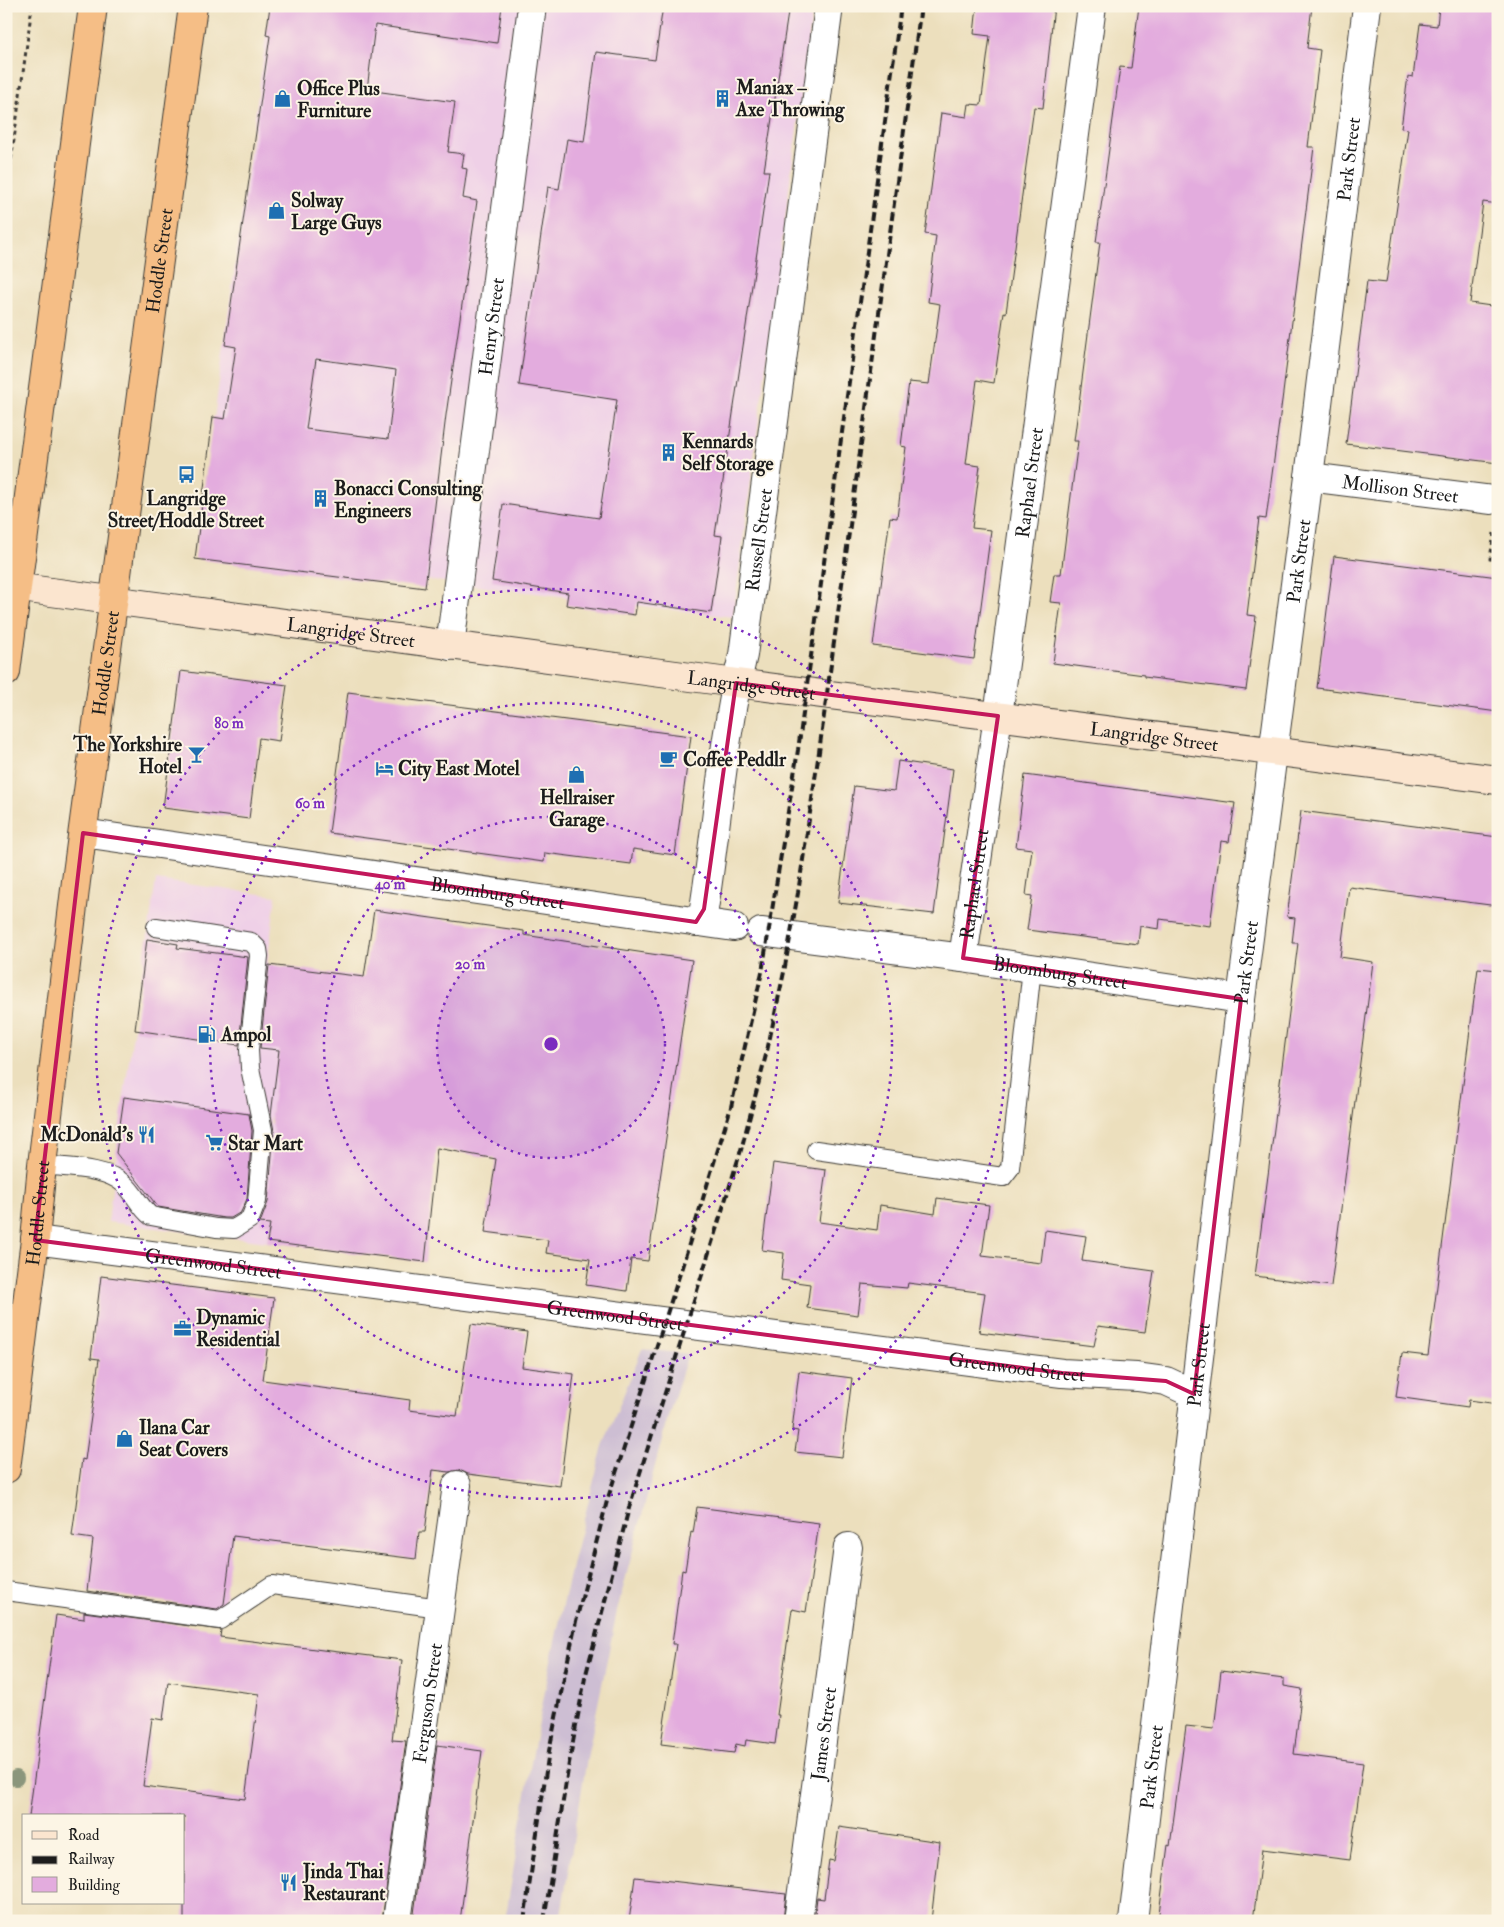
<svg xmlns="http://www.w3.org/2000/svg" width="1504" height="1927" font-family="'IM FELL Double Pica',serif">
<rect width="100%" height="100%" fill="#fcf5e5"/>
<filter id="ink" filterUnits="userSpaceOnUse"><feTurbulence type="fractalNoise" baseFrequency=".02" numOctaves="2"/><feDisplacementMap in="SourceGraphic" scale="10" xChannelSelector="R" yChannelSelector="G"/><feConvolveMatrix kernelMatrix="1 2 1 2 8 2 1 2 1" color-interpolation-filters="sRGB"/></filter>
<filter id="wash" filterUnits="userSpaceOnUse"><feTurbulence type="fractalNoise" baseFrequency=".0096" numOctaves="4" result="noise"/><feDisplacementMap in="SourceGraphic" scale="20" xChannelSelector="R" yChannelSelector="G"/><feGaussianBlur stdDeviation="1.12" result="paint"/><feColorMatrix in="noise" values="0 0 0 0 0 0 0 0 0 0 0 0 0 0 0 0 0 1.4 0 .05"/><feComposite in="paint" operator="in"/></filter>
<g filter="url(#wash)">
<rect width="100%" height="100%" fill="#ecdfbd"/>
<path fill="#efd0e7" d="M270,6H813L733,617L196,552Z
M156,880L276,896L267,964L289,967L270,1123L284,1126L267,1242L108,1222L123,1101Z"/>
<path fill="#cdbed3" d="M642,1349L688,1354L667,1420L617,1611L587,1758L560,1921H505L531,1763L553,1650L574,1557L603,1446Z"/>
<g id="blocks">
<path fill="#e3acde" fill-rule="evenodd" d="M270,6H502L497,43L375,25L367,90L455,102L448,152L464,154L462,168L467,169L463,198L477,201L446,415L425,588L195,559L213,417L225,419L236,347L225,345L270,36L266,35ZM316,359L396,370L388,439L306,429Z
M663,6H789L764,171H769L715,535L722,536L711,613L637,602L635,615L566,605L568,593L492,581L503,504L599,518L617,400L519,385L548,187L559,189L567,139L584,142L596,52L655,60Z
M977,6H1054L1043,108L1034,107L1006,313L1004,312L994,383L977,380L966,464L980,466L972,528L991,530L974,659L873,646L890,517L897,518L906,447L901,446L909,382L929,384L940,304L928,302L936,236L925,234L941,113L967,117L969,104L981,105L990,36L974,34Z
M1139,6H1312L1307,48L1320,50L1308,147H1314L1283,393L1266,519L1259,518L1247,615L1256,616L1246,690L1144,677V675L1053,663L1061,603L1050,602L1054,574H1061L1078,441H1074L1100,242H1096L1107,164L1120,67L1131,68Z
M1439,6H1498V204L1483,202L1470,303L1498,307V463L1346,444L1367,281L1386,283L1408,129L1401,128L1408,76L1413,77L1420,24L1437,26Z
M1334,556L1498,577V712L1317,688Z
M181,671L287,685L279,741L259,738L249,819L163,808Z
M348,692L691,736L675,855L633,849L631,864L545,853L544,862L329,833Z
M898,761L953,769L934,914L838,903L854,786L894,791Z
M1025,775L1235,803L1229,842L1221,841L1210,926L1160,919L1159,929L1140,926L1138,944L1027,930L1032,896L1026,895L1032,849L1016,847Z
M1301,811L1498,837V906L1349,887L1340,957L1373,962L1331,1286L1255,1276L1298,943H1292L1295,918L1287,917Z
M374,910L524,931V935L692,960L648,1261L631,1259L627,1291L586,1285L590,1259L546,1253L548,1240L485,1232L496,1159L437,1148L425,1262L267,1242L270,1224L260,1223L268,1202L274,1131L271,1115L279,1050L260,1048L269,965L364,977Z
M147,939L178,944L177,948L248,957L239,1045L135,1030Z
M1478,968L1498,970V1404L1469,1400L1468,1407L1396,1397L1402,1353L1428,1356Z
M124,1097L249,1114L252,1131L247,1199L241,1212L231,1218H224L158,1207L116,1153Z
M773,1163L826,1170L819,1222L877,1230L880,1205L935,1214L937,1198L989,1205L982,1256L1041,1263L1045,1230L1086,1236L1082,1261L1154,1271L1145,1332L1098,1326L1094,1346L979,1332L985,1293L908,1283L907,1288L862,1284L858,1315L807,1308L810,1284L781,1280L784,1253L762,1250Z
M101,1276L274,1298L263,1380L410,1400L409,1410L457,1416L471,1324L527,1332L522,1367L574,1374L560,1486L468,1474L459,1470L449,1472L433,1470L425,1532H419L416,1559L233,1536L224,1604L217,1609L87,1591L93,1539L72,1536L82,1459L85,1460L99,1359L91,1358Z
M799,1371L852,1378L842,1457L795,1452L798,1431L792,1430Z
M697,1507L819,1523L806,1612L792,1609L777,1715H779L775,1744L746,1740L745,1746L736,1744L734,1753L661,1744L676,1644H672L682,1570L685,1571L691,1532L693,1533Z
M84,1612L221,1630L220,1637L402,1660L392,1740L406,1741L382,1921H184V1816H29L56,1615L84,1619ZM168,1682L259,1694L245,1799L143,1786L152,1718L163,1720Z
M1221,1671L1284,1679V1686L1302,1689L1294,1754L1363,1763L1350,1860L1262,1849L1253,1921H1158L1168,1845L1170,1846L1186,1726L1214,1729Z
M437,1745L482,1751L464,1891L460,1921H413Z
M839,1827L940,1842L931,1921H814L817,1898L824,1899L829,1860L834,1861Z
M635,1877L786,1894L783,1921H629Z"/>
</g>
</g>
<g filter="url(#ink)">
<use href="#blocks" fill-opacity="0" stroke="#3b3934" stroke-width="1"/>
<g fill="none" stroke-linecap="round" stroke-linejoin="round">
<defs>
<path id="lane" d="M816,1150L1003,1177L1010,1168L1032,968
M42,1165C66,1168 106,1167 124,1184C135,1193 139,1207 151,1216L216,1228L234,1229L250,1219L257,1201L263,1130L250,1068L249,1050L259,956L258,949L251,942L156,927
M6,1591L220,1620L272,1585L440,1608"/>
<g id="street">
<path id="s1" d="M1309,477L1492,500"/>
<path id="s2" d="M450,646L532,6"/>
<path id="s3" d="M83,833L734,927"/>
<path id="s4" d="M696,922L702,916L704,909C717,825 723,738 743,655L829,6"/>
<path id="s5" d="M761,932L963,958L1241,999"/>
<path id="s6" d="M963,958L998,716L1092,6"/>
<path id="s7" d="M35,1240L1062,1373L1137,1377L1166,1381L1194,1394"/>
<path id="s8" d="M397,1921L457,1485"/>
<path id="s9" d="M798,1921L848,1547"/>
<path id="s10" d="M1133,1921L1241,999L1309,477L1367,6"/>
</g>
<g id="secondary">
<path id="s11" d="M6,586L736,683L1498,780"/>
</g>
<g id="highway">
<path d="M6,672L93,6"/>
<path id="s12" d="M6,1469L35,1240L42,1165L76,881L193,6"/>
</g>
</defs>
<use href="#lane" stroke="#3b3934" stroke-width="20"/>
<use href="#street" stroke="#3b3934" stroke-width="30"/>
<use href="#secondary" stroke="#3b3934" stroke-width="30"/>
<use href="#highway" stroke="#3b3934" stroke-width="30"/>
<path stroke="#3b3934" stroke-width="3" stroke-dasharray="4 4" stroke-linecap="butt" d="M6,199L32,6
M1494,533L1490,559L1498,560"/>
<use href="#lane" stroke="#fff" stroke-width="18"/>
<use href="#street" stroke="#fff" stroke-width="28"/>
<use href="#secondary" stroke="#fbe5cf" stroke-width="28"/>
<use href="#highway" stroke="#f5be86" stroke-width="28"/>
<path stroke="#1c1c1c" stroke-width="4" stroke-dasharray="8 4" stroke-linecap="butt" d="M524,1921L549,1751L576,1621L607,1501L682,1267L731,1107L762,972L798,750L901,6
M544,1921L569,1763L585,1678L629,1508L741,1150L767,1051L784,972L798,893L819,752L921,6"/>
</g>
<circle fill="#8b967c" cx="16" cy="1778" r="8"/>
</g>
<path fill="none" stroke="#c2185b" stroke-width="4" stroke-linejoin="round" d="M736,683L998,716L963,958L1241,999L1194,1394L1166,1381L1062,1373L35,1240L83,833L696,922L704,909Z"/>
<circle cx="551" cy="1044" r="114" fill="#7b2cbf" fill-opacity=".12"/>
<g fill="none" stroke="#7b2cbf" stroke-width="2.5" stroke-dasharray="2.5 5">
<circle cx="551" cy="1044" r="114"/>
<circle cx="551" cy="1044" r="227"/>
<circle cx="551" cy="1044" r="341"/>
<circle cx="551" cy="1044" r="455"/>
</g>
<defs>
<symbol id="building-bare" viewBox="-9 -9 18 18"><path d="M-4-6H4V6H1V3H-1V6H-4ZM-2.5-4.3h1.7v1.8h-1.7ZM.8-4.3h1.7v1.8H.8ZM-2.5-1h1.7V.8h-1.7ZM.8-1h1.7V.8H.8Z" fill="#1f6fb2" stroke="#fcf5e5" stroke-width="2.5" paint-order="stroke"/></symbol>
<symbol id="shop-bare" viewBox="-9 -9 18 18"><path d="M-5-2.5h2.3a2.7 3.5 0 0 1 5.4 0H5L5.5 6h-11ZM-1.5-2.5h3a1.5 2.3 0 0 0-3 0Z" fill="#1f6fb2" stroke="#fcf5e5" stroke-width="2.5" paint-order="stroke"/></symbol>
<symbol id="bus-bare" viewBox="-9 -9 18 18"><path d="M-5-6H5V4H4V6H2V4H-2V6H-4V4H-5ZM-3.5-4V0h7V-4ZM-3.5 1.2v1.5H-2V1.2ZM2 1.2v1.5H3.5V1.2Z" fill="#1f6fb2" stroke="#fcf5e5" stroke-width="2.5" paint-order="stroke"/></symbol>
<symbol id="bar-bare" viewBox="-9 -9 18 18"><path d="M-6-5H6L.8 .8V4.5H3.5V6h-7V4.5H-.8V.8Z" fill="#1f6fb2" stroke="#fcf5e5" stroke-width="2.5" paint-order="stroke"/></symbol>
<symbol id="cafe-bare" viewBox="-9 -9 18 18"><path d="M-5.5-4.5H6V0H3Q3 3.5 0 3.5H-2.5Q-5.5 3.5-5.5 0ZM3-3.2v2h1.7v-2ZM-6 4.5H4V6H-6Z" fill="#1f6fb2" stroke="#fcf5e5" stroke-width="2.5" paint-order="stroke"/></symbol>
<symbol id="hotel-bare" viewBox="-9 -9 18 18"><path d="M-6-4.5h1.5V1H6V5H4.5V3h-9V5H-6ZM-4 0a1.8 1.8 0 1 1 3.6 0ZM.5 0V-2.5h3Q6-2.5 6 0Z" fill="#1f6fb2" stroke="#fcf5e5" stroke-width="2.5" paint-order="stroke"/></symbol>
<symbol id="fuel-bare" viewBox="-9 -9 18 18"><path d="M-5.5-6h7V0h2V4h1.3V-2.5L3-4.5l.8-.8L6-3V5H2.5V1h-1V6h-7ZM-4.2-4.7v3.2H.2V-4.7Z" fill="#1f6fb2" stroke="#fcf5e5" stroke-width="2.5" paint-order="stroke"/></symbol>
<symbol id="restaurant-bare" viewBox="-9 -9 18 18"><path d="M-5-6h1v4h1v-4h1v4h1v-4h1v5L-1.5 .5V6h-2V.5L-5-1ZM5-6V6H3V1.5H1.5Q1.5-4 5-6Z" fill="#1f6fb2" stroke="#fcf5e5" stroke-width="2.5" paint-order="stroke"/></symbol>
<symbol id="supermarket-bare" viewBox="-9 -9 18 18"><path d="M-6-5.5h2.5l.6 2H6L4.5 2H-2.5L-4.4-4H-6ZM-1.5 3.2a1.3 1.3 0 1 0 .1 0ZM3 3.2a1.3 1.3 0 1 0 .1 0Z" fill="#1f6fb2" stroke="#fcf5e5" stroke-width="2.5" paint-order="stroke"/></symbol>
<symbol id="office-bare" viewBox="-9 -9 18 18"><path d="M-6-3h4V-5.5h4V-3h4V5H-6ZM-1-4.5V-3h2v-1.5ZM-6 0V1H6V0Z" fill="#1f6fb2" stroke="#fcf5e5" stroke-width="2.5" paint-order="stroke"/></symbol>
</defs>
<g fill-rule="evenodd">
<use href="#building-bare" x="710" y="86" width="25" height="25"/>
<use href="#shop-bare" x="270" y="86" width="25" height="25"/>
<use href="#shop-bare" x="264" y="198" width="25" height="25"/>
<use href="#building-bare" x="656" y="440" width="25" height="25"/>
<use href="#bus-bare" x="174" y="462" width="25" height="25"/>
<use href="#building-bare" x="308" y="486" width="25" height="25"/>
<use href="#bar-bare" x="184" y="742" width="25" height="25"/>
<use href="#cafe-bare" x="656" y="746" width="25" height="25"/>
<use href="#hotel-bare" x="372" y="756" width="25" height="25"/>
<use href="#shop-bare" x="564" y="762" width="25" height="25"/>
<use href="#fuel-bare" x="194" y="1022" width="25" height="25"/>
<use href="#restaurant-bare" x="134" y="1122" width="25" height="25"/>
<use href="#supermarket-bare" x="202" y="1130" width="25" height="25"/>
<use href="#office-bare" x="170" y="1316" width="25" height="25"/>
<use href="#shop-bare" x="112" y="1426" width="25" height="25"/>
<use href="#restaurant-bare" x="276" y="1870" width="25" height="25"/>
</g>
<g text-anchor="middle" stroke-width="4" stroke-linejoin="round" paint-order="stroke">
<g font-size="19" font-weight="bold" fill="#1c1c1c" stroke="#fcf5e5" text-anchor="start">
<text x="736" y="94">Maniax –<tspan x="736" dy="22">Axe Throwing</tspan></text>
<text x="297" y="95">Office Plus<tspan x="297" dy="22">Furniture</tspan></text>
<text x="291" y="207">Solway<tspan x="291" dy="22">Large Guys</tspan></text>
<text x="682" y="448">Kennards<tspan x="682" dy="22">Self Storage</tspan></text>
<text x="334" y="495">Bonacci Consulting<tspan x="334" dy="22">Engineers</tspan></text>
<text x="186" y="505" text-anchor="middle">Langridge<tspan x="186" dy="22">Street/Hoddle Street</tspan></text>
<text x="182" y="751" text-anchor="end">The Yorkshire<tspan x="182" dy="22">Hotel</tspan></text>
<text x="683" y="766">Coffee Peddlr</text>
<text x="398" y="775">City East Motel</text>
<text x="577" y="804" text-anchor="middle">Hellraiser<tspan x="577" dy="22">Garage</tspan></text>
<text x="221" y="1041">Ampol</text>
<text x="133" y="1141" text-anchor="end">McDonald's</text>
<text x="228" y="1150">Star Mart</text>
<text x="196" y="1324">Dynamic<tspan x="196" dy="22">Residential</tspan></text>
<text x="139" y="1434">Ilana Car<tspan x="139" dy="22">Seat Covers</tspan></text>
<text x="303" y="1878">Jinda Thai<tspan x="303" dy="22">Restaurant</tspan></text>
</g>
<g font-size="19" fill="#1c1c1c" stroke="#fcf5e5">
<text dy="7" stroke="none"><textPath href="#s10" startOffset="1775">Park Street</textPath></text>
<text dy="7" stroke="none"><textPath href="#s12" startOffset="1218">Hoddle Street</textPath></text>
<text dy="7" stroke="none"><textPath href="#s2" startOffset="322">Henry Street</textPath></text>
<text dy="7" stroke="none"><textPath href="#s6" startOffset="480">Raphael Street</textPath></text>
<text dy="7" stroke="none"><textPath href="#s1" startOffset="92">Mollison Street</textPath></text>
<text dy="7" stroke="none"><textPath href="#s4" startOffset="389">Russell Street</textPath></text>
<text dy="7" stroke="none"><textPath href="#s10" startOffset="1370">Park Street</textPath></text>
<text dy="7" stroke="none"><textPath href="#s11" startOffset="348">Langridge Street</textPath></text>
<text dy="7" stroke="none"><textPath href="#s12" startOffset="812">Hoddle Street</textPath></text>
<text dy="7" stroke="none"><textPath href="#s11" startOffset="752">Langridge Street</textPath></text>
<text dy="7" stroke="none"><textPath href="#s11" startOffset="1158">Langridge Street</textPath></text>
<text dy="7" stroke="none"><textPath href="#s6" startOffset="75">Raphael Street</textPath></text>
<text dy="7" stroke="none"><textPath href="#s3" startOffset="419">Bloomburg Street</textPath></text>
<text dy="7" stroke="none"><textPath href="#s10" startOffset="965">Park Street</textPath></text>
<text dy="7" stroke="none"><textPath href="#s5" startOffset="302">Bloomburg Street</textPath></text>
<text dy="7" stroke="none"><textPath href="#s12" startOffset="258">Hoddle Street</textPath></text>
<text dy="7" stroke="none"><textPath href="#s7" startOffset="180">Greenwood Street</textPath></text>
<text dy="7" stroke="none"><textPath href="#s7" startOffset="585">Greenwood Street</textPath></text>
<text dy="7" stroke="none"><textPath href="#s10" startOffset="560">Park Street</textPath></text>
<text dy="7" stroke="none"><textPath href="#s7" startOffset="990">Greenwood Street</textPath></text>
<text dy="7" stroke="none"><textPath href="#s8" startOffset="220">Ferguson Street</textPath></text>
<text dy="7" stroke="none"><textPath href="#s9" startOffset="189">James Street</textPath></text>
<text dy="7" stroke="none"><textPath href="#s10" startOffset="155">Park Street</textPath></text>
</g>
</g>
<circle cx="551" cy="1044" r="8" fill="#7b2cbf" stroke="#fcf5e5" stroke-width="2.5"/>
<g font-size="15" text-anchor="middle" font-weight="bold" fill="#7b2cbf" stroke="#fcf5e5" stroke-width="4" stroke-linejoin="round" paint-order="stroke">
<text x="229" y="728">80 m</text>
<text x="310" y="808">60 m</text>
<text x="390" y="889">40 m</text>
<text x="470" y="969">20 m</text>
</g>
<rect width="1504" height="1927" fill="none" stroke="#fcf5e5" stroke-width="25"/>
<rect x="22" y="1814" width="162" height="90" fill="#fcf5e5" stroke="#a29e95"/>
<rect x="32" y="1831" width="25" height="8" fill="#fbe5cf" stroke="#a29e95"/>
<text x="68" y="1840" font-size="15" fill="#1c1c1c">Road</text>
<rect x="32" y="1856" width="25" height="8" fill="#1c1c1c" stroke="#a29e95"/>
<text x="68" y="1864" font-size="15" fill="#1c1c1c">Railway</text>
<rect x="32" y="1877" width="25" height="15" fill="#e3acde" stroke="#a29e95"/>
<text x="68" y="1890" font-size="15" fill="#1c1c1c">Building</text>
</svg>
